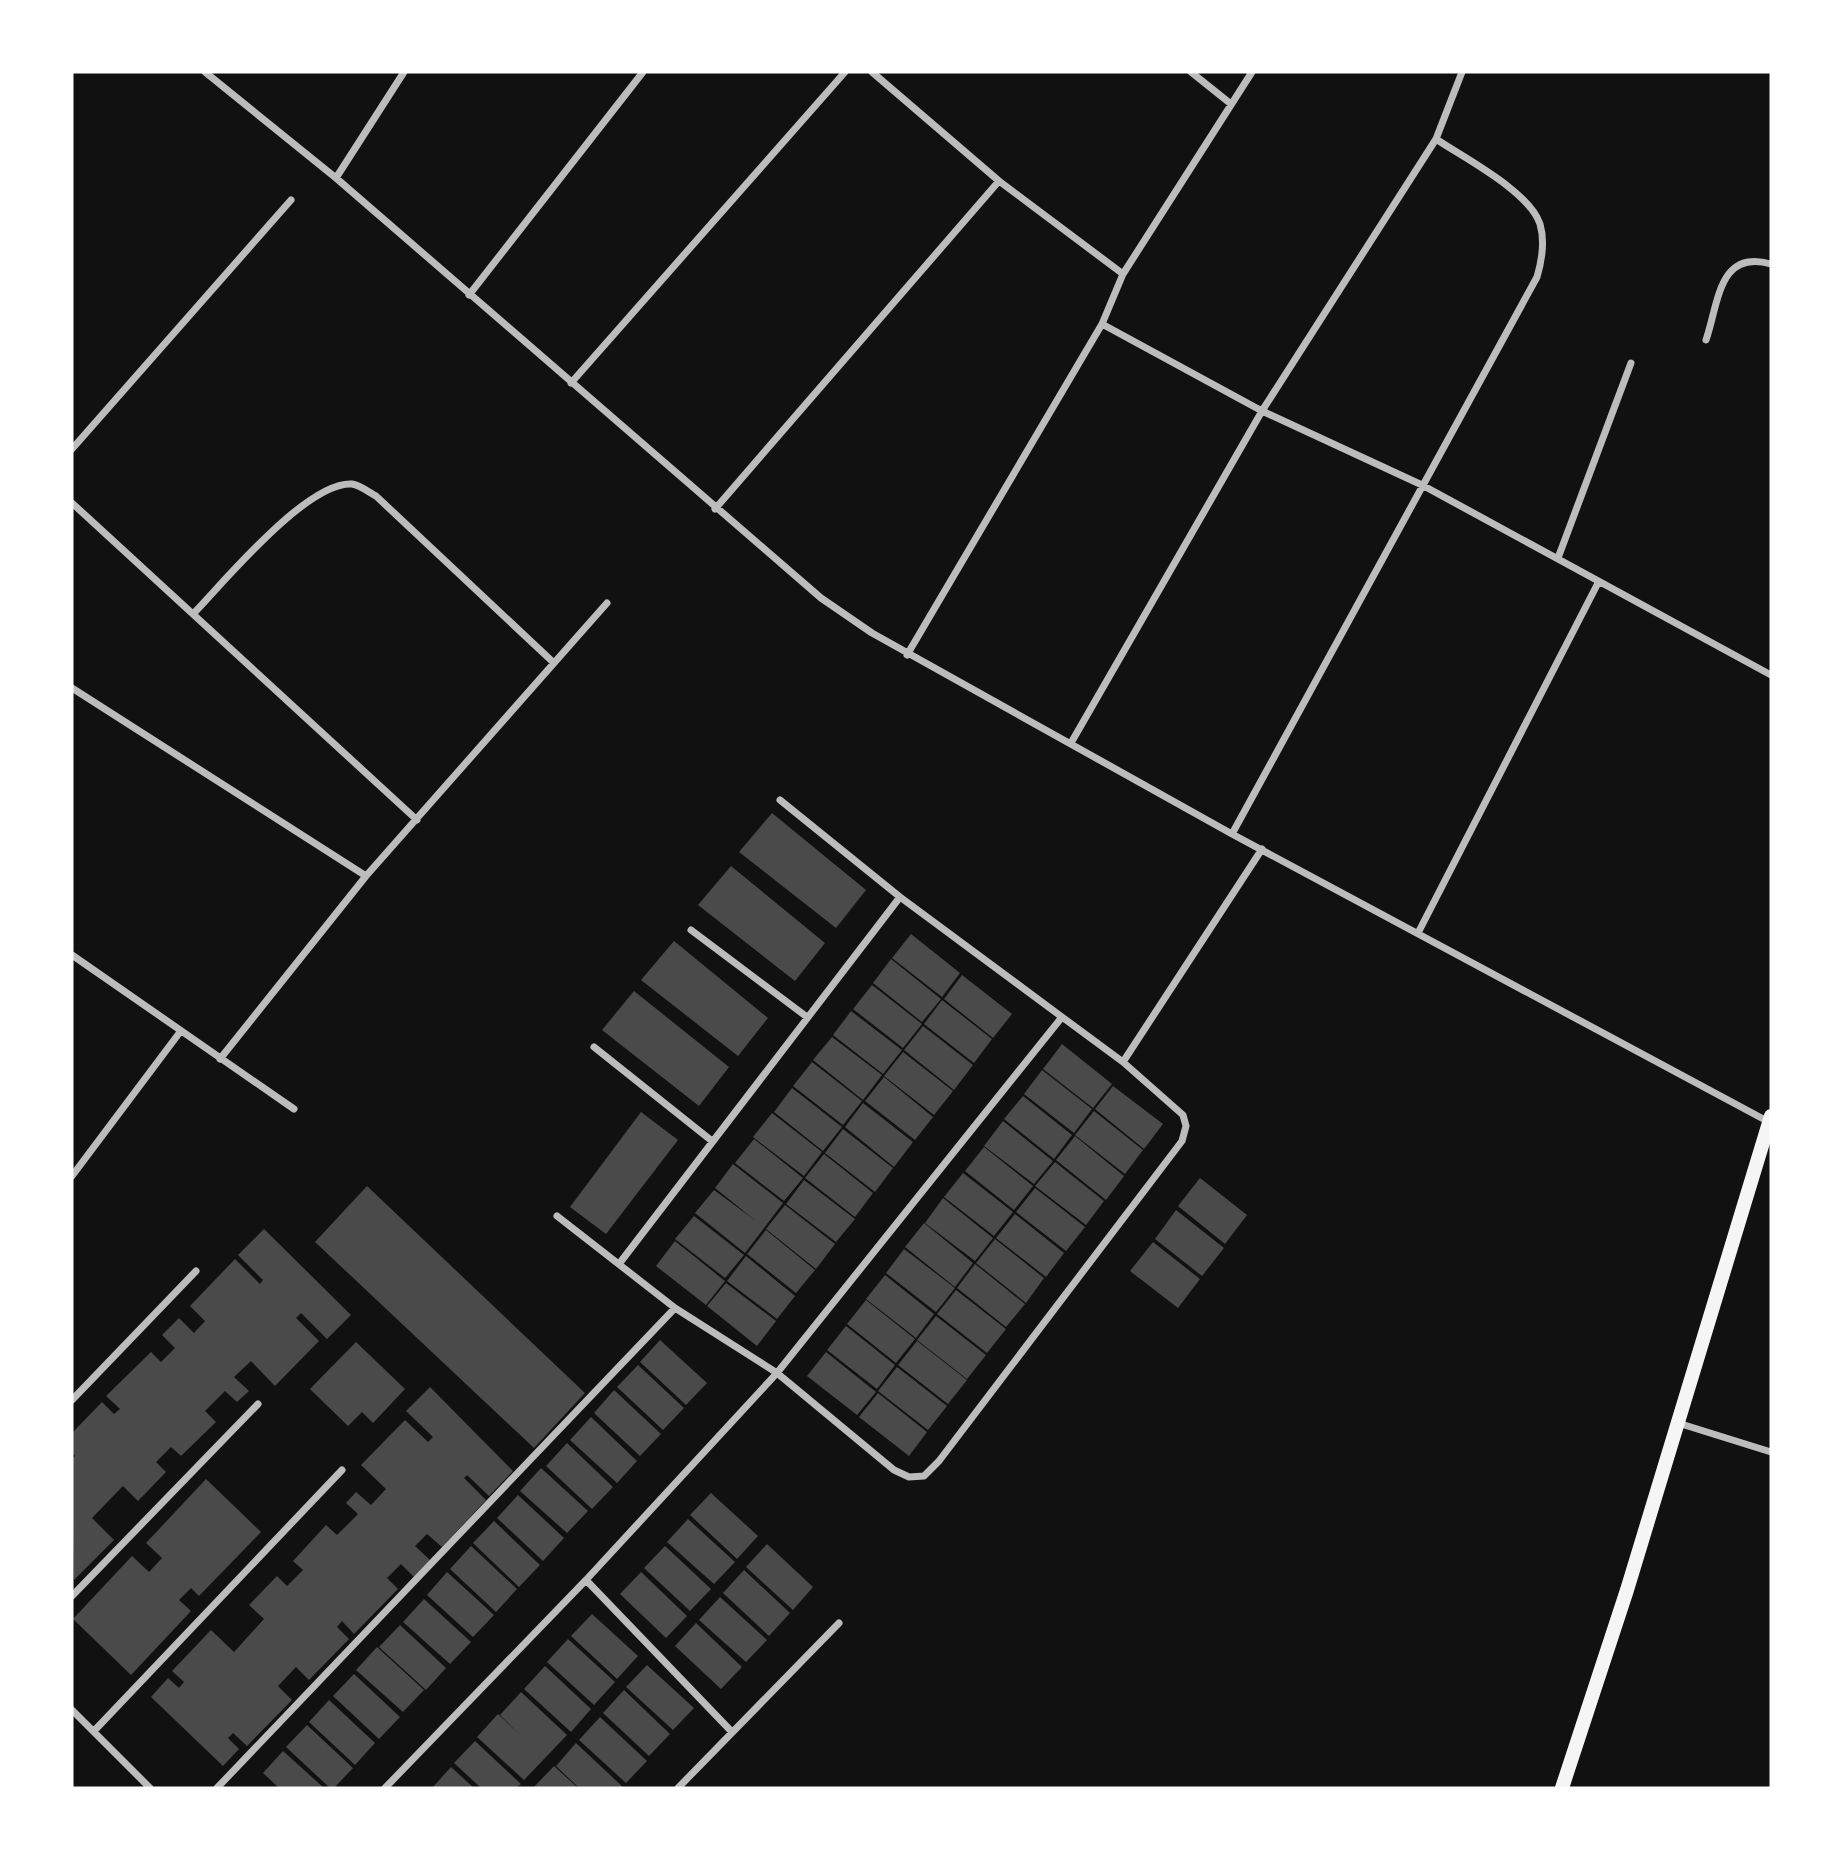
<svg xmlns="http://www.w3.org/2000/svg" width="1843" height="1860" font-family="Commissioner,sans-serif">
<rect width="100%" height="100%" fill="#111"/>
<path fill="#4a4a4a" d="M772,813L866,890L836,928L739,852Z
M731,866L825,943L795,981L698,905Z
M911,934L960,973L942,997L892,958Z
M674,941L768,1018L738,1056L641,980Z
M891,959L941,999L922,1022L873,983Z
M962,975L1012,1014L993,1038L944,999Z
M872,985L922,1024L903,1048L853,1009Z
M634,991L729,1067L699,1106L602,1030Z
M942,1000L992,1039L974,1063L924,1024Z
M851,1011L902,1050L883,1074L833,1035Z
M923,1026L973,1065L954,1090L904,1050Z
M832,1037L882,1075L863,1100L813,1060Z
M1062,1044L1112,1084L1093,1108L1043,1069Z
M903,1052L953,1091L934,1115L884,1076Z
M812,1062L862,1101L843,1125L793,1086Z
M1042,1070L1092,1109L1074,1133L1024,1094Z
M884,1077L933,1117L915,1140L865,1101Z
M1113,1086L1163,1124L1144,1149L1095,1109Z
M792,1088L842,1127L823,1151L774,1112Z
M1023,1096L1072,1135L1054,1159L1004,1119Z
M863,1103L913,1142L894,1167L845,1127Z
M1094,1111L1143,1150L1125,1174L1075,1135Z
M641,1112L678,1140L606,1234L570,1207Z
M772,1113L822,1152L804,1176L753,1137Z
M1003,1121L1053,1161L1034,1184L984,1146Z
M843,1129L893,1168L875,1192L825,1153Z
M1075,1136L1124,1176L1106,1200L1056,1160Z
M754,1139L803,1178L784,1201L735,1163Z
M984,1147L1033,1186L1014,1210L965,1171Z
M824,1154L873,1193L855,1217L805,1178Z
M1055,1162L1104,1201L1086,1225L1035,1186Z
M733,1164L783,1203L745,1253L695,1213L714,1190L756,1221L715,1188Z
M963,1173L1013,1212L994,1236L944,1197Z
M1200,1178L1247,1215L1225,1244L1178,1206Z
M804,1180L855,1219L836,1242L786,1204Z
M367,1186L585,1393L534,1448L315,1242Z
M1035,1188L1085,1227L1066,1251L1016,1212Z
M943,1198L993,1238L975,1261L925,1223Z
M785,1205L835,1244L816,1269L766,1229Z
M1176,1210L1224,1248L1202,1276L1155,1239Z
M1015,1214L1064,1253L1046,1277L996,1238Z
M694,1216L744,1255L725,1278L675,1239Z
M924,1223L973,1263L955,1287L905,1247Z
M264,1229L351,1315L327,1339L301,1313L296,1318L319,1341L275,1386L251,1361L234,1377L249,1391L237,1402L225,1391L205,1411L216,1422L181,1456L171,1447L156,1462L166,1472L138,1501L123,1486L92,1518L114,1540L74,1580L72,1459L75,1456L72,1452V1433L102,1402L114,1414L120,1409L106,1396L151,1352L161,1362L175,1348L162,1335L179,1318L194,1333L205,1321L190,1306L235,1259L260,1284L263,1280L238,1255Z
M766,1230L815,1270L796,1293L747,1254Z
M995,1239L1044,1278L1026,1303L976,1263Z
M675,1241L725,1281L706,1305L656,1266Z
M1153,1242L1200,1279L1178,1308L1130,1271Z
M904,1249L955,1288L936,1312L886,1273Z
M746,1256L795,1296L777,1319L727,1281Z
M975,1264L1025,1304L1006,1327L957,1288Z
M885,1275L934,1314L916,1338L866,1299Z
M726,1283L776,1321L757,1346L707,1306Z
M956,1290L1006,1329L987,1353L937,1314Z
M866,1300L915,1339L896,1363L847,1324Z
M936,1316L986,1355L967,1379L917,1340Z
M846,1326L895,1365L877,1389L827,1350Z
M660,1340L707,1383L686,1405L640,1362Z
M917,1341L967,1380L948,1404L898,1365Z
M356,1342L405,1389L373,1423L362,1412L348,1426L310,1389Z
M826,1352L876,1392L857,1415L807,1376Z
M638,1365L684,1408L663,1430L617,1387Z
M897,1367L947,1406L928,1430L878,1391Z
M430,1387L513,1471L489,1496L467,1475L464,1478L486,1500L442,1547L427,1534L415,1546L430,1560L414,1577L401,1564L387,1578L398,1589L354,1634L342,1621L337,1627L349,1639L309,1680L296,1667L278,1686L292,1700L247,1746L233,1733L228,1738L239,1749L223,1766L151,1697L168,1678L179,1688L184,1682L172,1671L211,1630L234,1652L264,1619L249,1605L277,1576L287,1586L303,1570L293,1561L326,1525L337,1535L358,1514L346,1503L356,1492L371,1505L386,1489L361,1465L405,1420L428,1442L433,1437L406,1411Z
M614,1390L661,1434L640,1456L594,1413Z
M878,1393L927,1432L909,1456L859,1417Z
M591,1417L637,1461L617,1483L570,1440Z
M567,1443L613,1487L592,1509L546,1466Z
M541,1468L588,1511L567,1533L520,1491Z
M206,1479L261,1532L199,1596L191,1588L179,1600L191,1611L131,1675L73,1619L132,1556L149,1572L162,1558L146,1543Z
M711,1493L758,1536L737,1559L690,1515Z
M518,1495L564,1538L543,1561L497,1518Z
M688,1519L735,1562L714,1584L667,1542Z
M494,1521L540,1565L519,1587L473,1543Z
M767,1544L813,1587L793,1610L746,1567Z
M471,1546L517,1589L496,1612L450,1569Z
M665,1546L711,1589L690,1611L644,1568Z
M744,1570L790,1613L769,1636L723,1593Z
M447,1572L494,1615L473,1637L427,1595Z
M641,1572L687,1616L666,1638L620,1594Z
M720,1597L767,1640L746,1662L699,1620Z
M424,1599L471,1642L450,1664L403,1622Z
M592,1614L638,1656L617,1679L571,1636Z
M696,1623L742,1667L721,1689L675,1646Z
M400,1625L446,1668L426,1690L379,1647Z
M568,1639L615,1682L594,1705L547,1662Z
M377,1647L424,1690L403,1712L356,1670Z
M647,1665L694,1708L673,1730L626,1687Z
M545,1666L591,1709L571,1732L524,1689Z
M354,1674L400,1717L379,1739L333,1696Z
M624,1690L670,1734L649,1756L603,1713Z
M521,1692L567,1735L524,1780L477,1737L498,1714L523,1738L500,1715Z
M329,1700L375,1743L355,1765L309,1722Z
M600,1717L647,1761L626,1783L579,1740Z
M307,1725L353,1768L334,1788H330L286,1747Z
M475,1741L521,1784L516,1788H481L454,1763Z
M576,1743L624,1788H579L556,1766Z
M283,1751L324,1788H279L263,1773Z
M554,1766L578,1788H533Z
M451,1767L474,1788H432Z"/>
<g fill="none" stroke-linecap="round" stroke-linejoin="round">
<path stroke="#bcbcbc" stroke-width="7" d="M205,72L336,178L821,598L872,633L1232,834L1769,1122
M872,72L999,181L1123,274
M1191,72L1231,104
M336,178L404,72
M469,295L643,72
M1102,324L1262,411L1422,485L1771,675
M1706,340C1719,301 1719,249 1771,264
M571,383L845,72
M72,449L291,200
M72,503L417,820
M715,509L999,181
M1558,558L1631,363
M193,614C224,582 307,481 352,484C360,485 370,493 376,496L554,663
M907,655L1102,324L1123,274L1252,72
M72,688L366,876
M1071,743L1262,411L1436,139L1462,72
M780,800L900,897
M1232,834L1537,277C1542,260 1545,241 1540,224C1529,191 1464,158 1436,139
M691,930L807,1017
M1418,933L1598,583
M72,955L294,1109
M594,1047L712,1141
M220,1059L366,876L607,603
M72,1176L180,1032
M557,1216L675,1308L777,1373L894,1470L909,1477L924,1476L939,1461L1182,1141L1186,1126L1183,1115L1123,1062
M619,1264L900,897L1062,1017
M72,1400L196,1271
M1678,1423L1771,1452
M586,1580L732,1732
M72,1596L258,1404
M72,1710L150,1788
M94,1731L342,1470
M217,1788L675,1308
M385,1788L586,1580L777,1373L1062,1017L1123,1062L1262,849
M678,1788L839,1623"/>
<path stroke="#f5f5f5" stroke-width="14" d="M1562,1788L1627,1590L1771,1116"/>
</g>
<rect width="1843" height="1860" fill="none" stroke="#ffffff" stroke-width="147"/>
</svg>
